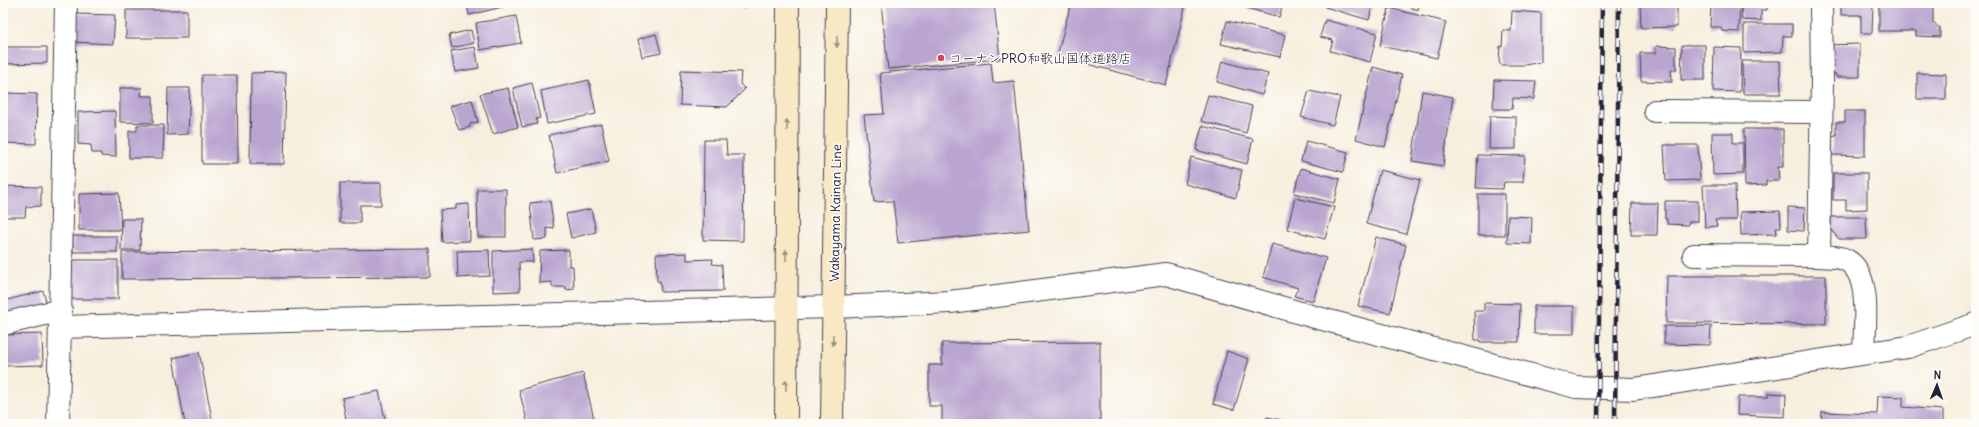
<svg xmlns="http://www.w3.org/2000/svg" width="1979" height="427" font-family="Delius,'Klee One',sans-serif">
<rect width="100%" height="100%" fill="#fdfcf7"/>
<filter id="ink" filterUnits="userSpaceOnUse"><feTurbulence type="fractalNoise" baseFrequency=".025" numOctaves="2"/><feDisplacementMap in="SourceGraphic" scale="8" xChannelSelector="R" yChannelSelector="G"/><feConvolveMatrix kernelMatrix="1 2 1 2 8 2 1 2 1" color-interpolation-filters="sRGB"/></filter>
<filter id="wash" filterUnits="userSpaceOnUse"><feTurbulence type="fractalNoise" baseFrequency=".012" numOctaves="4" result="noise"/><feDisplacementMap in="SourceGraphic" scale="16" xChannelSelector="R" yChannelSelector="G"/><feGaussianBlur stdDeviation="0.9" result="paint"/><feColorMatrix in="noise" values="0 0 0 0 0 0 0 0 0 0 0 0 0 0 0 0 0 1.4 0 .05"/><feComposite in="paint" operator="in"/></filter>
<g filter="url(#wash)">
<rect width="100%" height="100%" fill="#f7efde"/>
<g id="blocks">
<path fill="#baa4d0" d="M469,3H515V4L469,15L467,6Z
M684,3H747V7L684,5Z
M881,3H994L1000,59L888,69Z
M1071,3H1186L1166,85L1057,56Z
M1229,3H1271L1282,7L1279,17Z
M1326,3H1373L1369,20L1325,7Z
M1397,3H1423L1419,4L1418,10Z
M1640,3H1677V27L1641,28Z
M1711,3H1740L1739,32L1722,31L1721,27H1710Z
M1741,3H1767V10H1761V21L1742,20Z
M1841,3H1873L1872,33H1861V15H1841Z
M1879,3H1933V24H1936V27H1940V37L1916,36V31H1879Z
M1389,8L1446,22L1437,58L1380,46Z
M126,10H187V38H126Z
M1512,11L1541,13V62L1525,65H1501L1499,62L1500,46L1502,47L1503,30L1511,31Z
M74,14L115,15L113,44L73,42Z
M516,16L521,43L480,50L476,23Z
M1325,20L1377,33L1370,62L1330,51L1333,40L1320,37Z
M1227,21L1285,35L1280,57L1221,44Z
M1744,24H1792V36H1783L1782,52L1744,53Z
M471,30L474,43L452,48L449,35Z
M656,34L661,53L642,57L638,39Z
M1860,44V77H1836V74H1826L1825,45Z
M1682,45H1705V80H1681Z
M1656,46L1676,47V70H1671L1672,82L1641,81L1640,53H1656Z
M3,47H47V63L3,64Z
M475,47L479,68L455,72L451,51Z
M1714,47L1741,48L1740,92L1713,91Z
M1222,61L1268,74L1262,95L1217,82Z
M1742,61H1780L1781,94H1743Z
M991,63L993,83L1014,81L1029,230L898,243L893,201L874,202L864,115L884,114L880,73Z
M1373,67L1402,75L1385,147L1356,139Z
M681,70L741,72L740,84L745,89L727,107L680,105Z
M3,72H6L7,93L37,94L36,144L3,143Z
M286,72L284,164H250L251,73Z
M1917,73L1946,74V99H1917Z
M202,75H237L238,164H202Z
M589,80L596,114L547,124L541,91Z
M1494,80L1536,81L1534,99L1513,98L1512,109H1493Z
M532,83L540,118L536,119L537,124L522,127L513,88Z
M120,88H142L141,96H153V123L120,122Z
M168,88H190L188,134L167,135Z
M508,88L518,127L493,134L480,94Z
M1309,91L1340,97L1333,125L1301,117Z
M1422,91L1453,97L1443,166L1412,161Z
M1208,95L1252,106L1246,133L1201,121Z
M472,100L478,122L470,124V127L459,130L450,106Z
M115,111L116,157L101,156V153H92L91,145L78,144V112Z
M1845,111H1865V156L1832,155V136L1836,135V122H1845Z
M1490,116L1516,117V149H1489Z
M601,124L609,161L557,173L549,135Z
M137,125H164L163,158H129V131H137Z
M1202,126L1253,139L1247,164L1196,150Z
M1744,129H1783V167H1778L1779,181H1766V185L1745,186Z
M1712,133H1733V143H1743V174L1713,175Z
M704,140H726L727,155H744L743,241L703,240Z
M1306,141L1348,152L1343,172L1301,161Z
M1664,145H1698L1700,180L1666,181Z
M1478,155L1525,156L1523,182H1504L1503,189L1476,188Z
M1191,157L1242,170L1236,198L1185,184Z
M1301,168L1340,179L1334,203L1294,193Z
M1380,170L1420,180L1406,234L1366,224Z
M1833,173H1867V209L1846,210V200H1833Z
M340,183H381V205H360V223H340Z
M1703,185H1735L1736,220H1715L1717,226L1705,227Z
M3,186L41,187V206L26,207L25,217H3Z
M477,189H506V237H478Z
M119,193L121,230H79V194Z
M1478,194H1505V235H1478Z
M1295,198L1334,207L1325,239L1287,229Z
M550,201L554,229L547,228V239L534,240L530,203Z
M1665,201H1698V222H1688V225L1667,224V219H1665Z
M1632,203H1658L1657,235H1631Z
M469,204L470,241L442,242L440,210L456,209V205Z
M1788,207L1805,208L1804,231L1788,230Z
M591,209L596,232L571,238L566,214Z
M1780,211L1781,227H1776L1777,234L1741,235L1740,212Z
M1508,216L1532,217L1531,244L1507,243Z
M1831,217H1866L1867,239H1839L1831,230Z
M122,219H141L140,250H121Z
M73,236H117V252H73Z
M1376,237L1406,245L1390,313L1358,306Z
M1272,244L1326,258L1313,301L1294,296L1298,288L1263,277Z
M430,249V277L122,279V252Z
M532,249L533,262H519L520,291L493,292V251Z
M489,250L490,276L458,278L457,251Z
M569,250V266H573L574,289L566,290V287H552V282L539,283L540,251Z
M687,253V260L713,259L712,264L722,265L723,291L661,292L660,281H657L656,254Z
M71,260H118V299H71Z
M1667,276H1826V324L1666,323Z
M43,291L49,312L3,324V301Z
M1484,303L1520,304L1519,342H1480V340H1475L1474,311H1484Z
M1534,306H1574V334H1534Z
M1664,326H1711L1710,345L1664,344Z
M42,334L43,365L3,366V335Z
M1100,342V424H942V406H929V365H942V343Z
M1227,351L1249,359L1234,410L1213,404Z
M199,352L213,424H185L173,358Z
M583,373L595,423L528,424L519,390Z
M379,391L386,424H347L342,398Z
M1768,393L1786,394L1785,417L1737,415L1738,397H1768Z
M1878,396L1903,397V407L1943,410V424H1821L1822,412L1877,414Z
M1267,417L1295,423V424H1265Z
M1633,422H1663V424H1633Z"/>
</g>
</g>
<g filter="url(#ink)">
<use href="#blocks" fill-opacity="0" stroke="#424153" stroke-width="1"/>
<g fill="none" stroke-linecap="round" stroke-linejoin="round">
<defs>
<path id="street" d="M1821,3L1822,82L1819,256C1828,257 1838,256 1846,260C1873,274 1864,328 1864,353
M1655,111L1821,112
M1694,255L1819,256
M3,324L61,310
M60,327L833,307L950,302L1166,274L1311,316L1576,387L1634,389L1908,347L1976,324
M58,424L66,3"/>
<path id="secondary" d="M786,424L788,3
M832,424L837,3"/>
</defs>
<use href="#street" stroke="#424153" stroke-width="24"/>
<use href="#secondary" stroke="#424153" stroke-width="24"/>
<use href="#street" stroke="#fff" stroke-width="22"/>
<use href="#secondary" stroke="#f8e8c3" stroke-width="22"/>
<defs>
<path id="rail" d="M1598,424L1602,3
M1615,424L1619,3"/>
</defs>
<use href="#rail" stroke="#22223b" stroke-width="4.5"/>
<use href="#rail" stroke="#fdfcf7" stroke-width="3" stroke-dasharray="9" stroke-linecap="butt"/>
</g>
<defs><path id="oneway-solid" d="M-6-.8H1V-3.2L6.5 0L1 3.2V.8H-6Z"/></defs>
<g fill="#988f86">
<use href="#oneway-solid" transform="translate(837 42) rotate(91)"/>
<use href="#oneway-solid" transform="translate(787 125) rotate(-90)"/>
<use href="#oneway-solid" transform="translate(786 255) rotate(-90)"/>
<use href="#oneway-solid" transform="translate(833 340) rotate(90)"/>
<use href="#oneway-solid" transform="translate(786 385) rotate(-90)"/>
</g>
</g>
<circle fill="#d1495b" stroke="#fdfcf7" stroke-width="1.5" cx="941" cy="58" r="4"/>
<g text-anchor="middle" stroke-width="3" stroke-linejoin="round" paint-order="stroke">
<g font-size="13" fill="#22223b" stroke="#fdfcf7" text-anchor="start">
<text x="949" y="63">コーナンPRO和歌山国体道路店</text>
</g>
<g font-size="13" fill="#22223b" stroke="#fdfcf7">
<text transform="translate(835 213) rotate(-89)" y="5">Wakayama Kainan Line</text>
</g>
</g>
<rect width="1979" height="427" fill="none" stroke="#fdfcf7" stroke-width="16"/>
<g transform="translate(1937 385) rotate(2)" stroke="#fdfcf7" stroke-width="3" paint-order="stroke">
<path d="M0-3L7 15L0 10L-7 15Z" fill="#22223b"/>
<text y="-6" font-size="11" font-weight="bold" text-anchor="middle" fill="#22223b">N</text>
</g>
</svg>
